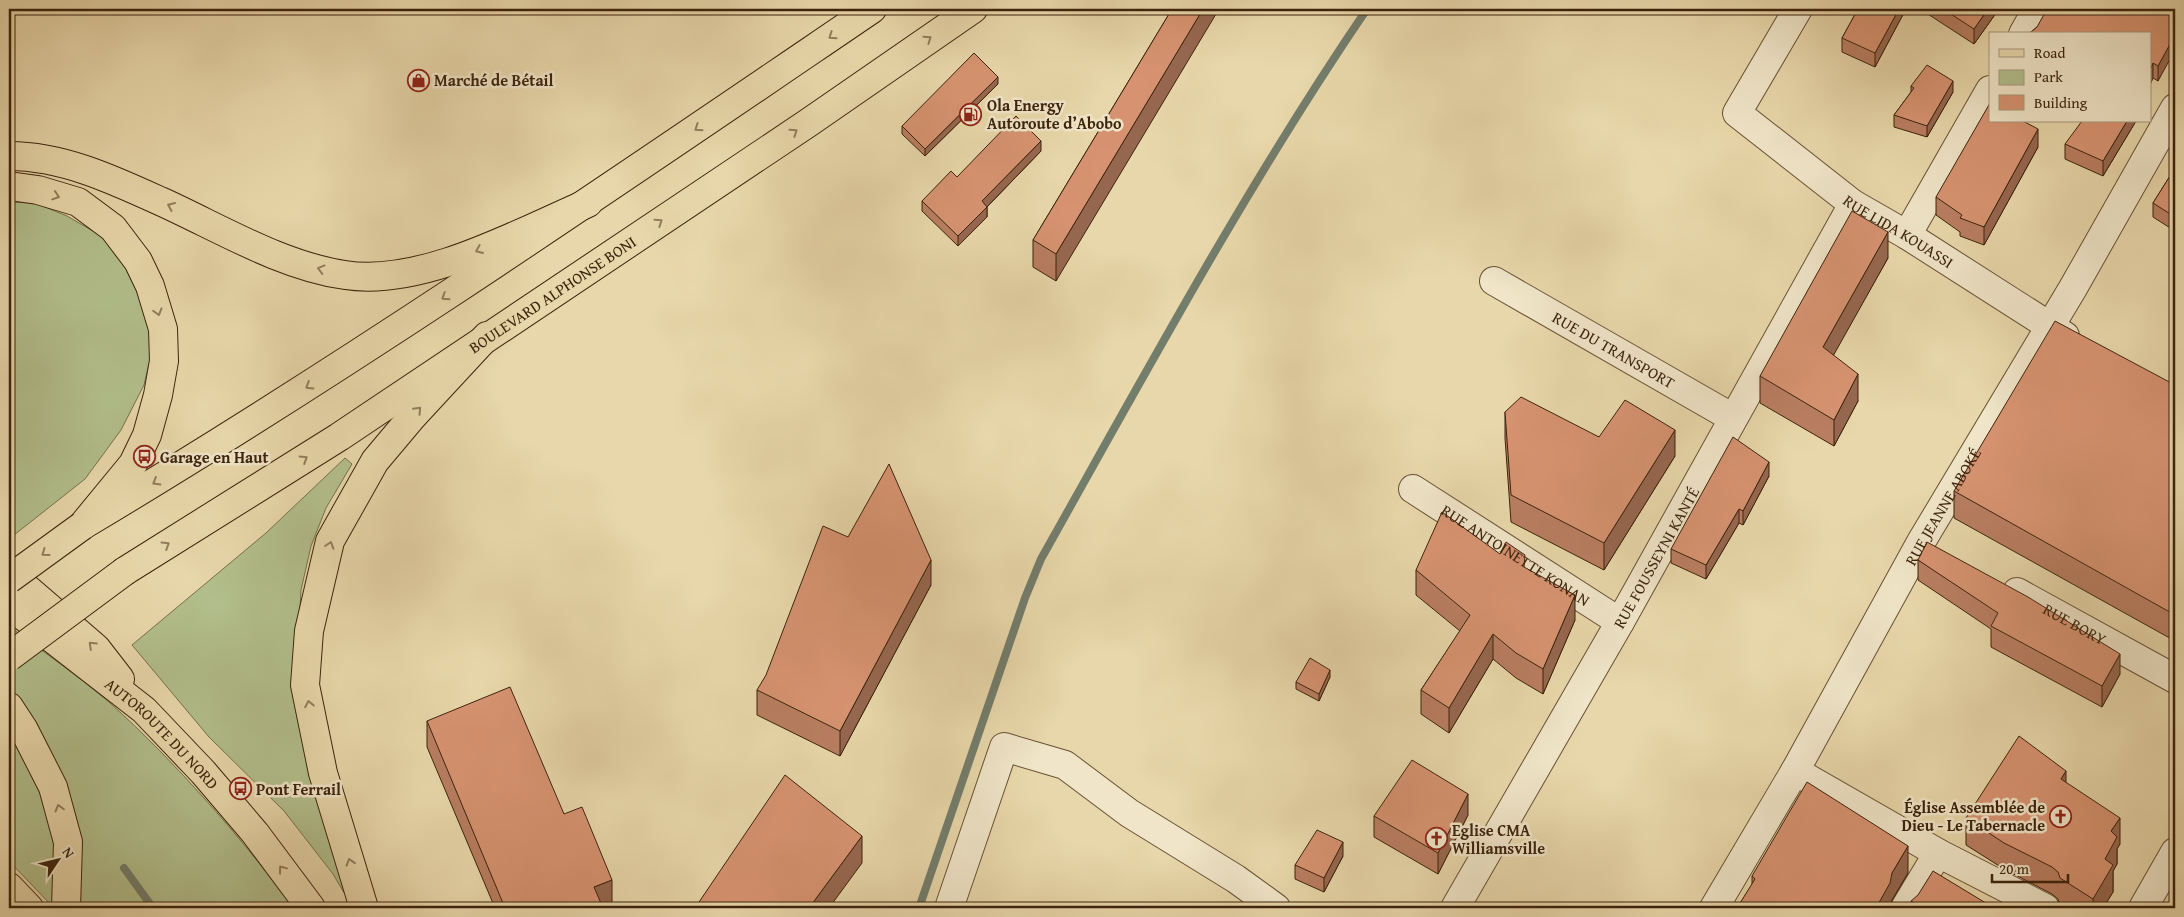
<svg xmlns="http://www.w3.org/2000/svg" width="2184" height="917" font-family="'Gentium Book Plus',serif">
<rect width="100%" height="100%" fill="#e8d7aa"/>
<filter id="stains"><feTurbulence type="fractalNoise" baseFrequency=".004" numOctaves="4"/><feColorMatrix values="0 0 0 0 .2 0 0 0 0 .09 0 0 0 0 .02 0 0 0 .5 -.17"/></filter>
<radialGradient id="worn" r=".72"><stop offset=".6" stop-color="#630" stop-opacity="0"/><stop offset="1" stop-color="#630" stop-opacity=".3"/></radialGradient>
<path fill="#b2bf8c" stroke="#77714c" d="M9,202L35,203L67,216L105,238L128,270L149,321L152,350L144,385L121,430L85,479L9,539Z
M345,458L352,464L326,508L311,546L301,590L298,648L353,908L333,874L284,811L209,737L132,645L266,533Z
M9,626C42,651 77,675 109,702C178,764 238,835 295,908H54L9,861Z"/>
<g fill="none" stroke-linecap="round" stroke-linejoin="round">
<path stroke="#737d6c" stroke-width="8" d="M124,868L153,908
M919,908L1025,598L1041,559C1145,374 1247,185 1367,9"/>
<defs>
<g id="minor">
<path id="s1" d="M1798,9L1737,113L1853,204L1907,235L2065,336"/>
<path d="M2023,34L2037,9"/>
<path d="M1907,235L1990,90"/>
<path id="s2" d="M1494,281L1733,418"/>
<path id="s3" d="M1413,489L1620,622"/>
<path id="s4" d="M2017,592L2175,679"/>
<path d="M1795,771L1938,853L2045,908"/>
<path d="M949,908L1004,747L1065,765L1129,813L1236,879L1276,908"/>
<path id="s5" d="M1455,908L1620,622L1853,204"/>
<path id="s6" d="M1714,908L1795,771L1921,542L2073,288L2175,108"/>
<path d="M1905,908L1938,853"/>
</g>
<path id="tertiary" d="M2143,908L2175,852"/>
<g id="primary">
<path d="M85,524C354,363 613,185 872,9"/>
<path id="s7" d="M125,571L339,437L808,123L973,9"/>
</g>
<g id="motorway">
<path d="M9,156C62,156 112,179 160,201C218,227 281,266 345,275C422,287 518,233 588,203"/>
<path d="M9,186L38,190L78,202L113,228L138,261L150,286L163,329L164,361L158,395L147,435L133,464L82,526"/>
<path d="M9,573L96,648L120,679"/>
<path id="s8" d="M9,605L144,710L203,772L255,833L311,908"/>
<path d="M9,707L24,730L53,787L68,842L66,908"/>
<path d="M9,887L29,908"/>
<path d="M364,908L323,773L305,685L309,631L330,541L375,461L412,417L487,336"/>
</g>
</defs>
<use href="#minor" stroke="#675034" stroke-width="30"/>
<use href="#tertiary" stroke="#675034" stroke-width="30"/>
<use href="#primary" stroke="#3c230d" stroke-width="30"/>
<use href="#motorway" stroke="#3c230d" stroke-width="30"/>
<use href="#minor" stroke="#f0e5c8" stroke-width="28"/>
<use href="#tertiary" stroke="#f0e5c8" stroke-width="28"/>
<use href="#primary" stroke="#e8d7aa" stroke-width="28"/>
<use href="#motorway" stroke="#e8d7aa" stroke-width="28"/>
<defs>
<path id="primary-bridge" d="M9,579L82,526
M9,657L125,571"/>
</defs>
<use href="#primary-bridge" stroke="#3c230d" stroke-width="30" stroke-linecap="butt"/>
<use href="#primary-bridge" stroke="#e8d7aa" stroke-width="28"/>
</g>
<path fill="#b97e61" stroke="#3c230d" d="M1172,9L1056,281L1033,267V240Z
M1858,9H1906L1875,67L1842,52V38Z
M1920,9H1999L1974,44Z
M2175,9L2158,81L2153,78L2031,32L2037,27Z
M998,84L925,156L902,134V126Z
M1911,86L1953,92L1927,137L1894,127V115L1911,92Z
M2136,121L2103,176L2065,159V144Z
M2038,147L1984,245L1960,236V232L1936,215V197Z
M1041,151L987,207V217L958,246L922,211V201L957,177Z
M2175,168V231L2153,217V203Z
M1888,258L1833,355L1858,401L1834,446L1760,403V376Z
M2175,385V641L1954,518V491Z
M1505,412L1599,437L1675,456L1604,570L1511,522L1505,438Z
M1769,476L1743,525L1739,523L1706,579L1671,563V549Z
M1500,554L1525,568L1575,620L1543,694L1516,678L1493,659L1449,733L1421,714V690L1460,631L1416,595V570Z
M1918,560L2120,674L2102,707L1991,647V629L1918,580Z
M931,585L840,756L757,715V690Z
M1330,677L1319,701L1296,689V682Z
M427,721L564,814L612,906L606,908H495L427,747Z
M2066,783L2120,844L2117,849V864L2113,871V892L2103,908H2065L2060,905L2058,899L2052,894L2004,869L1966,845V818Z
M1468,815L1438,874L1374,837V816Z
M1343,856L1324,892L1295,879V865Z
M1908,873L1892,900L1890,908H1737L1752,885V876Z
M1911,901L1994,908H1911Z"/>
<path fill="#96674f" stroke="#3c230d" d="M1203,9H1219L1056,281V254Z
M1899,9H1906L1875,67V53Z
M1988,9H1999L1974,44V29Z
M2175,35V50L2158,81V66Z
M2153,63V78L2150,85V70Z
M998,77V84L925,156V149Z
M1953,81V92L1927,137V126Z
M2127,121H2136L2103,176V161Z
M2038,129V147L1984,245V227Z
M1041,141V151L982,212V201Z
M987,207V217L958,246V236Z
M1888,232V258L1823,374V347Z
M1858,374V401L1834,446V420Z
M1675,430V456L1604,570V543Z
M1769,462V476L1743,525V511Z
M1739,509V523L1706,579V565Z
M931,560V585L840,756V731Z
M1575,595V620L1543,694V669Z
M1493,634V659L1449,733V708Z
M2120,654V674L2102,707V686Z
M1330,670V677L1319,701V694Z
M2066,771V797L2061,779Z
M1468,794V815L1438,874V853Z
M2120,818V844L2117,849V864L2113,871V892L2103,908H2093V899L2105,859L2111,831Z
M862,836V863L829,908H809Z
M1343,842V856L1324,892V878Z
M1908,846V873L1892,900L1890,908H1876L1892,873Z
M612,880V906L606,908H594V887Z"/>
<path fill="#d79371" stroke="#3c230d" d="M1172,9H1203L1056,254L1033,240Z
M1858,9H1899L1875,53L1842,38Z
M1943,9H1988L1974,29Z
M2047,9H2175V35L2158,66L2153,63L2150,70V34H2026L2031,32L2037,27Z
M974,53L998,77L925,149L902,126Z
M1927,65L1953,81L1927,126L1894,115L1914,88L1911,86Z
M1990,103V121H2023L2038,129L1984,227L1960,218L1962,215L1936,197Z
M1016,116L1041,141L982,201L987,207L958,236L922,201L951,171L957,177Z
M2082,121H2127L2103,161L2065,144Z
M2175,168V217L2153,203Z
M1852,211L1888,232L1823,347L1858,374L1834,420L1760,376Z
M2055,321L2175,385V615L1954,491Z
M1521,397L1599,437L1625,400L1675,430L1604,543L1511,495L1505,412Z
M1733,437L1769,462L1743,511L1739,509L1706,565L1671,549Z
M889,464L931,560L840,731L757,690L766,675L823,526L848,537Z
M1442,512L1500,554L1506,542L1525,555L1524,567L1575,595L1543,669L1516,653L1493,634L1449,708L1421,690L1470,615L1416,570Z
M1927,542L2028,597L2120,654L2102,686L1991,626L1998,613L1918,560Z
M1310,658L1330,670L1319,694L1296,682Z
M510,687L564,814L582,807L612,880L594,887L603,908H505L427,721Z
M2019,736L2066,771L2061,779L2120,818L2111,831L2117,837L2105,859L2113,865L2093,899L2060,878L2058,872L2052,867L2004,843L1966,818Z
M1412,760L1468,794L1438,853L1374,816Z
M785,775L862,836L809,908H695Z
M1807,782L1908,846L1892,873L1890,883L1876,908H1737L1755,879L1752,876Z
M1317,830L1343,842L1324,878L1295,865Z
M1933,871L1994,908H1923L1911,901L1918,895Z"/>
<defs><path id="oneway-chevron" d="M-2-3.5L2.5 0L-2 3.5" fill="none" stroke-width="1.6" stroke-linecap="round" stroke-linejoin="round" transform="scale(1.25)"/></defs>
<g stroke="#927d5c">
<use href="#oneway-chevron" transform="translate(832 36) rotate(146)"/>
<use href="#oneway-chevron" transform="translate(928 39) rotate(-34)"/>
<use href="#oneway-chevron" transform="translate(698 128) rotate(146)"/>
<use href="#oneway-chevron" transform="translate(794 132) rotate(-34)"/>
<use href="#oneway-chevron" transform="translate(56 196) rotate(18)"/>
<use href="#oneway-chevron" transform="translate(171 206) rotate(-156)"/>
<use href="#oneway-chevron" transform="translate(659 222) rotate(-34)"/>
<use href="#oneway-chevron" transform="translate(479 250) rotate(157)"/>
<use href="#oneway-chevron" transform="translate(321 269) rotate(-165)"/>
<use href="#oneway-chevron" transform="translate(445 297) rotate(147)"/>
<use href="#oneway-chevron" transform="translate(158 312) rotate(74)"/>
<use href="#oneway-chevron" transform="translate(309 386) rotate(148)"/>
<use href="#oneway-chevron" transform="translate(418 410) rotate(-47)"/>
<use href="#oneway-chevron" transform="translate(304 459) rotate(-32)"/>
<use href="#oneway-chevron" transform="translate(156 482) rotate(149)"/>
<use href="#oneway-chevron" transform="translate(166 545) rotate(-32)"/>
<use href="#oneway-chevron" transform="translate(330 545) rotate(-72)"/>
<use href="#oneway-chevron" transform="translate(45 553) rotate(144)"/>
<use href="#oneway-chevron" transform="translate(92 645) rotate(-137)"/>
<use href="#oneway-chevron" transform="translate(309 704) rotate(-101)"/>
<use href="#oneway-chevron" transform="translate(59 808) rotate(-105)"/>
<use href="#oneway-chevron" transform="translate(350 862) rotate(-107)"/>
<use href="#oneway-chevron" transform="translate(282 869) rotate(-127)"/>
</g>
<defs>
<symbol id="shop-ring" viewBox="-11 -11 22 22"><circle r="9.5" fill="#f0e5c8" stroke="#8f2418" stroke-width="1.5"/><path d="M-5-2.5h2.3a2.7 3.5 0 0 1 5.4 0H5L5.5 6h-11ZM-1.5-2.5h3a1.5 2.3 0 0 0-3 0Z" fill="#8f2418"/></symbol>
<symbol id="fuel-ring" viewBox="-11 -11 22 22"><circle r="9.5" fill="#f0e5c8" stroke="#8f2418" stroke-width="1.5"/><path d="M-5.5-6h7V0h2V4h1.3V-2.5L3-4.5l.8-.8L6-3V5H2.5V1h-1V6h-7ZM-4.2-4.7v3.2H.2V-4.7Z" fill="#8f2418"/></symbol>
<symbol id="bus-ring" viewBox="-11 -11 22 22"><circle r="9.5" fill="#f0e5c8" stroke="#8f2418" stroke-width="1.5"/><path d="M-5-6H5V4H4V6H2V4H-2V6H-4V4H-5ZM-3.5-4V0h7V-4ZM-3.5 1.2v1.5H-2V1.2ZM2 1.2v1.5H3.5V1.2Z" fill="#8f2418"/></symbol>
<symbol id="church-ring" viewBox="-11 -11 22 22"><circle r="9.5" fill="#f0e5c8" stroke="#8f2418" stroke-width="1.5"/><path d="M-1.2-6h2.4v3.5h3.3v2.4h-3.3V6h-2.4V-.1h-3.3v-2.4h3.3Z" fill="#8f2418"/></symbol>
</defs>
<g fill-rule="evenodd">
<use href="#shop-ring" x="406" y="68" width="25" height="25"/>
<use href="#fuel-ring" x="958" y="102" width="25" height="25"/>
<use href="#bus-ring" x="132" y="444" width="25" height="25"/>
<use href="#bus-ring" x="228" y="776" width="25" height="25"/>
<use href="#church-ring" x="2048" y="804" width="25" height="25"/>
<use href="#church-ring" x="1424" y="826" width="25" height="25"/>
</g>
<g text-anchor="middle" stroke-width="5" stroke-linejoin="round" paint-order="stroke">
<g font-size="16" font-weight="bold" fill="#3c230d" stroke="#f0e5c8" text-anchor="start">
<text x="434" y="86">Marché de Bétail</text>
<text x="987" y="111">Ola Energy<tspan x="987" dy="18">Autoroute d’Abobo</tspan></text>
<text x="160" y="463">Garage en Haut</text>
<text x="256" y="795">Pont Ferrail</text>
<text x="2045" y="813" text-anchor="end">Église Assemblée de<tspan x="2045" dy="18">Dieu - Le Tabernacle</tspan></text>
<text x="1452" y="836">Eglise CMA<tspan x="1452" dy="18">Williamsville</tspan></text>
</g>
<g font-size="16" fill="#3c230d" stroke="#f0e5c8">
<text dy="6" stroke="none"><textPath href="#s1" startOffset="321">RUE LIDA KOUASSI</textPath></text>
<text dy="6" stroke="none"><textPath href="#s7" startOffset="509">BOULEVARD ALPHONSE BONI</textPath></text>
<text dy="6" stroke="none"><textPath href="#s2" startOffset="138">RUE DU TRANSPORT</textPath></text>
<text dy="6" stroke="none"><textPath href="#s6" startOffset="462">RUE JEANNE ABOKÉ</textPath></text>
<text dy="6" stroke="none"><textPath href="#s3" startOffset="122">RUE ANTOINETTE KONAN</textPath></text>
<text dy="6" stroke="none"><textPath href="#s5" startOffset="404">RUE FOUSSEYNI KANTÉ</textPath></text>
<text dy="6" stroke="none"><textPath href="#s4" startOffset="66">RUE BORY</textPath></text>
<text dy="6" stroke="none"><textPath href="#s8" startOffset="200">AUTOROUTE DU NORD</textPath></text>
</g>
</g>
<rect width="2184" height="917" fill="none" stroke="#e8d7aa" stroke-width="30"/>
<rect x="10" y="10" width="2164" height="897" fill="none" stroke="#3c230d" stroke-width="2.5"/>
<rect x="15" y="15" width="2154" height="887" fill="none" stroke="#3c230d"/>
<rect x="1989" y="32" width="162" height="90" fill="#f0e5c8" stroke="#a8977d"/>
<rect x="1999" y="49" width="25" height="8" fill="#e8d7aa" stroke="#a8977d"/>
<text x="2034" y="58" font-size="15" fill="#3c230d">Road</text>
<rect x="1999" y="70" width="25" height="15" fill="#b2bf8c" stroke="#a8977d"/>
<text x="2034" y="82" font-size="15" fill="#3c230d">Park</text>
<rect x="1999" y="95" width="25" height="15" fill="#d79371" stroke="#a8977d"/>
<text x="2034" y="108" font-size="15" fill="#3c230d">Building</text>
<g transform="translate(58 860) rotate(55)" stroke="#f0e5c8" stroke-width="4" paint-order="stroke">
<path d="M0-4L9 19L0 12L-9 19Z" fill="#3c230d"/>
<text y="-8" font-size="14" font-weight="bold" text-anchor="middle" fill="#3c230d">N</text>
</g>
<path d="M1992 874v8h76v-8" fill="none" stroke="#3c230d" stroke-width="2.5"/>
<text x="1999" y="874" font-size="15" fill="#3c230d" stroke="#f0e5c8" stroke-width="4" paint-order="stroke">20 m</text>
<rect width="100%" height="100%" filter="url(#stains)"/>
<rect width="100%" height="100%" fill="url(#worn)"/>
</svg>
